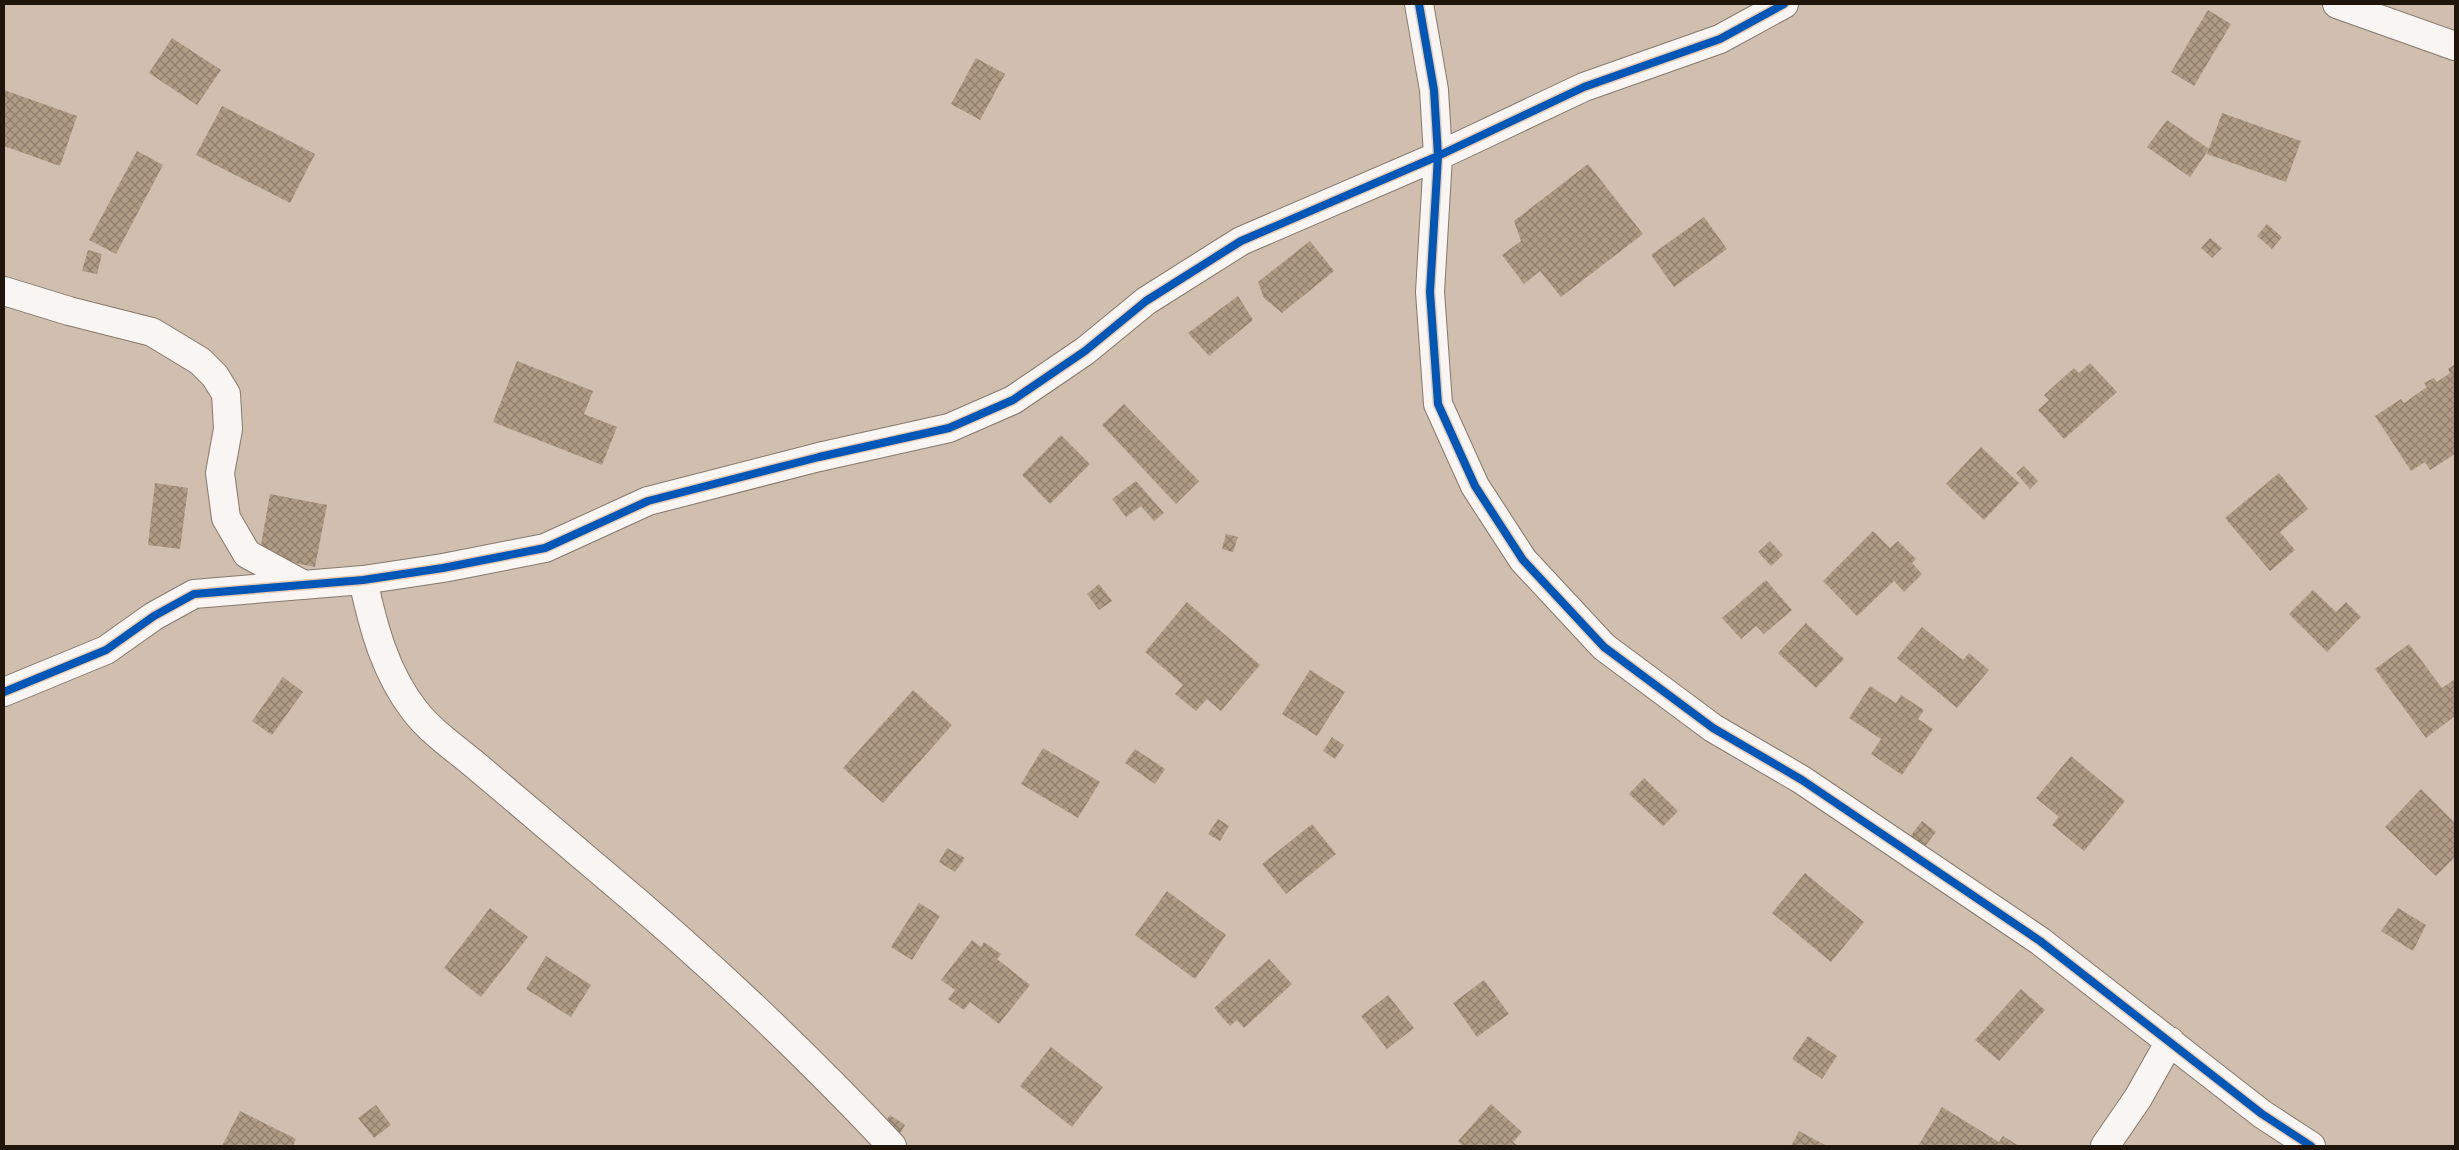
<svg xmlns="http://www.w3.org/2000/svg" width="2459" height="1150" font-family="Raleway,sans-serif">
<defs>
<pattern id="building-cross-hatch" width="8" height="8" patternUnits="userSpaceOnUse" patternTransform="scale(1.25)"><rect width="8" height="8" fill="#b09b85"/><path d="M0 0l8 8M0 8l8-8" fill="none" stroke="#8f7d6b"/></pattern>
</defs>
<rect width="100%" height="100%" fill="#d0bfaf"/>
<path fill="url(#building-cross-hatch)" d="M2208,10L2231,24L2194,86L2171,72Z
M172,38L221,70L197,105L149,73Z
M976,58L1005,74L980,120L951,104Z
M4,90L77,116L60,166L4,146Z
M222,106L315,154L290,203L196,155Z
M2222,113L2301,141L2286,182L2207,154Z
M2167,120L2209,149L2190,177L2147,147Z
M137,151L163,165L116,254L89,240Z
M1588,164L1643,234L1561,297L1540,271L1524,284L1502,255L1521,241L1514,221Z
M1704,217L1727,249L1674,287L1651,255Z
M2267,224L2282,237L2272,249L2257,236Z
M2210,238L2222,248L2212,258L2201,248Z
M1310,241L1334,271L1282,313L1264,298L1258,282Z
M88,250L102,254L97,274L82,271Z
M1238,296L1253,320L1209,356L1188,333Z
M517,361L593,391L584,414L617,427L602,465L493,422Z
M2090,363L2117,392L2064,439L2038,410L2049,400L2044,395L2074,368L2079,373Z
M2455,364V454L2430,470L2425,462L2411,471L2375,416L2401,399L2404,403L2427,387L2424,383L2434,378L2437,382L2450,373L2448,369Z
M1124,404L1199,481L1176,504L1102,425Z
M1061,435L1090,464L1050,504L1022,475Z
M1981,447L2019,483L1984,520L1946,484Z
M2024,466L2038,481L2030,489L2016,473Z
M2279,473L2308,509L2280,532L2295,550L2270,571L2225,518Z
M1136,481L1164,513L1154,521L1141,506L1126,517L1112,499Z
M155,483L188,488L180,549L148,545Z
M270,494L327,505L315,567L259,556Z
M1873,531L1890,548L1898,541L1916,559L1912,563L1922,574L1904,592L1894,581L1857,616L1823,581Z
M1226,534L1238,537L1233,552L1222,549Z
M1770,541L1783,555L1771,566L1758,552Z
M1766,580L1792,610L1764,634L1756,626L1741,639L1722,618Z
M1099,584L1112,601L1099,610L1087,594Z
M2313,590L2336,612L2346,602L2361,617L2327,652L2289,614Z
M1187,602L1260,665L1221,711L1207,699L1196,711L1175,694L1183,685L1145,652Z
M1806,623L1844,659L1816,688L1778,653Z
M1922,627L1963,660L1969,653L1989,670L1957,708L1897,658Z
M2409,644L2442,688L2455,679V716L2426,738L2375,669Z
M1310,670L1345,692L1317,736L1282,714Z
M283,677L303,692L272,735L252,721Z
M1870,686L1896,703L1901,695L1924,710L1918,719L1933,729L1902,775L1871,754L1881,739L1849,718Z
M913,690L952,725L883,803L843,768Z
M1332,737L1344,745L1335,759L1323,751Z
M1043,748L1100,782L1078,818L1021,784Z
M1135,749L1165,769L1155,784L1125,763Z
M2071,756L2125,801L2084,851L2052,825L2059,817L2036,798Z
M1644,778L1678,811L1663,826L1629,794Z
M2421,789L2455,823V857L2436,876L2385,827Z
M1218,819L1229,826L1220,841L1208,834Z
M1922,821L1936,832L1923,849L1909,838Z
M1312,824L1336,854L1286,894L1262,864Z
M947,848L965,858L955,872L939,862Z
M1805,873L1864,922L1831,962L1772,913Z
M1167,891L1226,935L1195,979L1135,935Z
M919,903L940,916L912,960L891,947Z
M490,908L528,937L481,997L444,968Z
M2398,908L2426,925L2413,951L2381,931Z
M972,940L981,947L984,942L1001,954L997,959L1030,985L999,1024L970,1002L964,1010L948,999L955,990L941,980Z
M546,956L591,985L571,1017L526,989Z
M1269,959L1292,984L1244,1028L1237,1020L1230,1026L1214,1008Z
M1484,980L1509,1014L1477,1037L1453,1003Z
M2021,989L2045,1010L1999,1061L1975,1040Z
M1388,995L1414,1028L1387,1049L1361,1016Z
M1808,1036L1837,1056L1822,1079L1792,1059Z
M1051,1047L1103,1087L1072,1127L1020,1086Z
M1491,1104L1522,1132L1513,1142L1518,1146H1463L1458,1141Z
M376,1105L391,1125L374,1138L358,1118Z
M1942,1107L1999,1142L2003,1136L2019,1146H1918Z
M240,1111L296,1139L293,1146H222Z
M890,1115L905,1125L898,1137L882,1127Z
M1799,1131L1827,1146H1791Z"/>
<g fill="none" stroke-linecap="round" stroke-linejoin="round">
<defs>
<path id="minor" d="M1419,4L1434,90L1438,156L1430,292L1438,404L1475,486L1523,560L1604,647L1713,728L1802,780L2040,941L2262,1114L2311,1146
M2337,4L2455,46
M4,291L69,311L152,332L200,361L215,376L226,394L228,429L220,473L226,518L247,554L304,585
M363,580C373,626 385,673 415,711C432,733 459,751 480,769C519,802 559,836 598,869C701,955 800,1048 892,1146
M4,692L106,650L154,616L194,594L363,580L443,568L545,548L648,501L819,457L949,428L1013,400L1085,351L1146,301L1241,241L1438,156L1584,87L1720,39L1784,4
M2105,1146L2138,1098L2170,1041"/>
</defs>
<use href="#minor" stroke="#85796c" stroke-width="30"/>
<use href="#minor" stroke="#f8f5f3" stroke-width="28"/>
<defs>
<path id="cycleway" d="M1419,4L1434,90L1438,156L1430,292L1438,404L1475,486L1523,560L1604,647L1713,728L1802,780L2040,941L2262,1114L2311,1146
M4,692L106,650L154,616L194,594L363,580L443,568L545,548L648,501L819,457L949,428L1013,400L1085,351L1146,301L1241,241L1438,156L1584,87L1720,39L1784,4"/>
</defs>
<use href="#cycleway" stroke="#eacbaf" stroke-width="11"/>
<use href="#cycleway" stroke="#0057b8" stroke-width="8"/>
</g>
<rect width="2459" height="1150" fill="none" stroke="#1f150a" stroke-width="10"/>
</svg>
